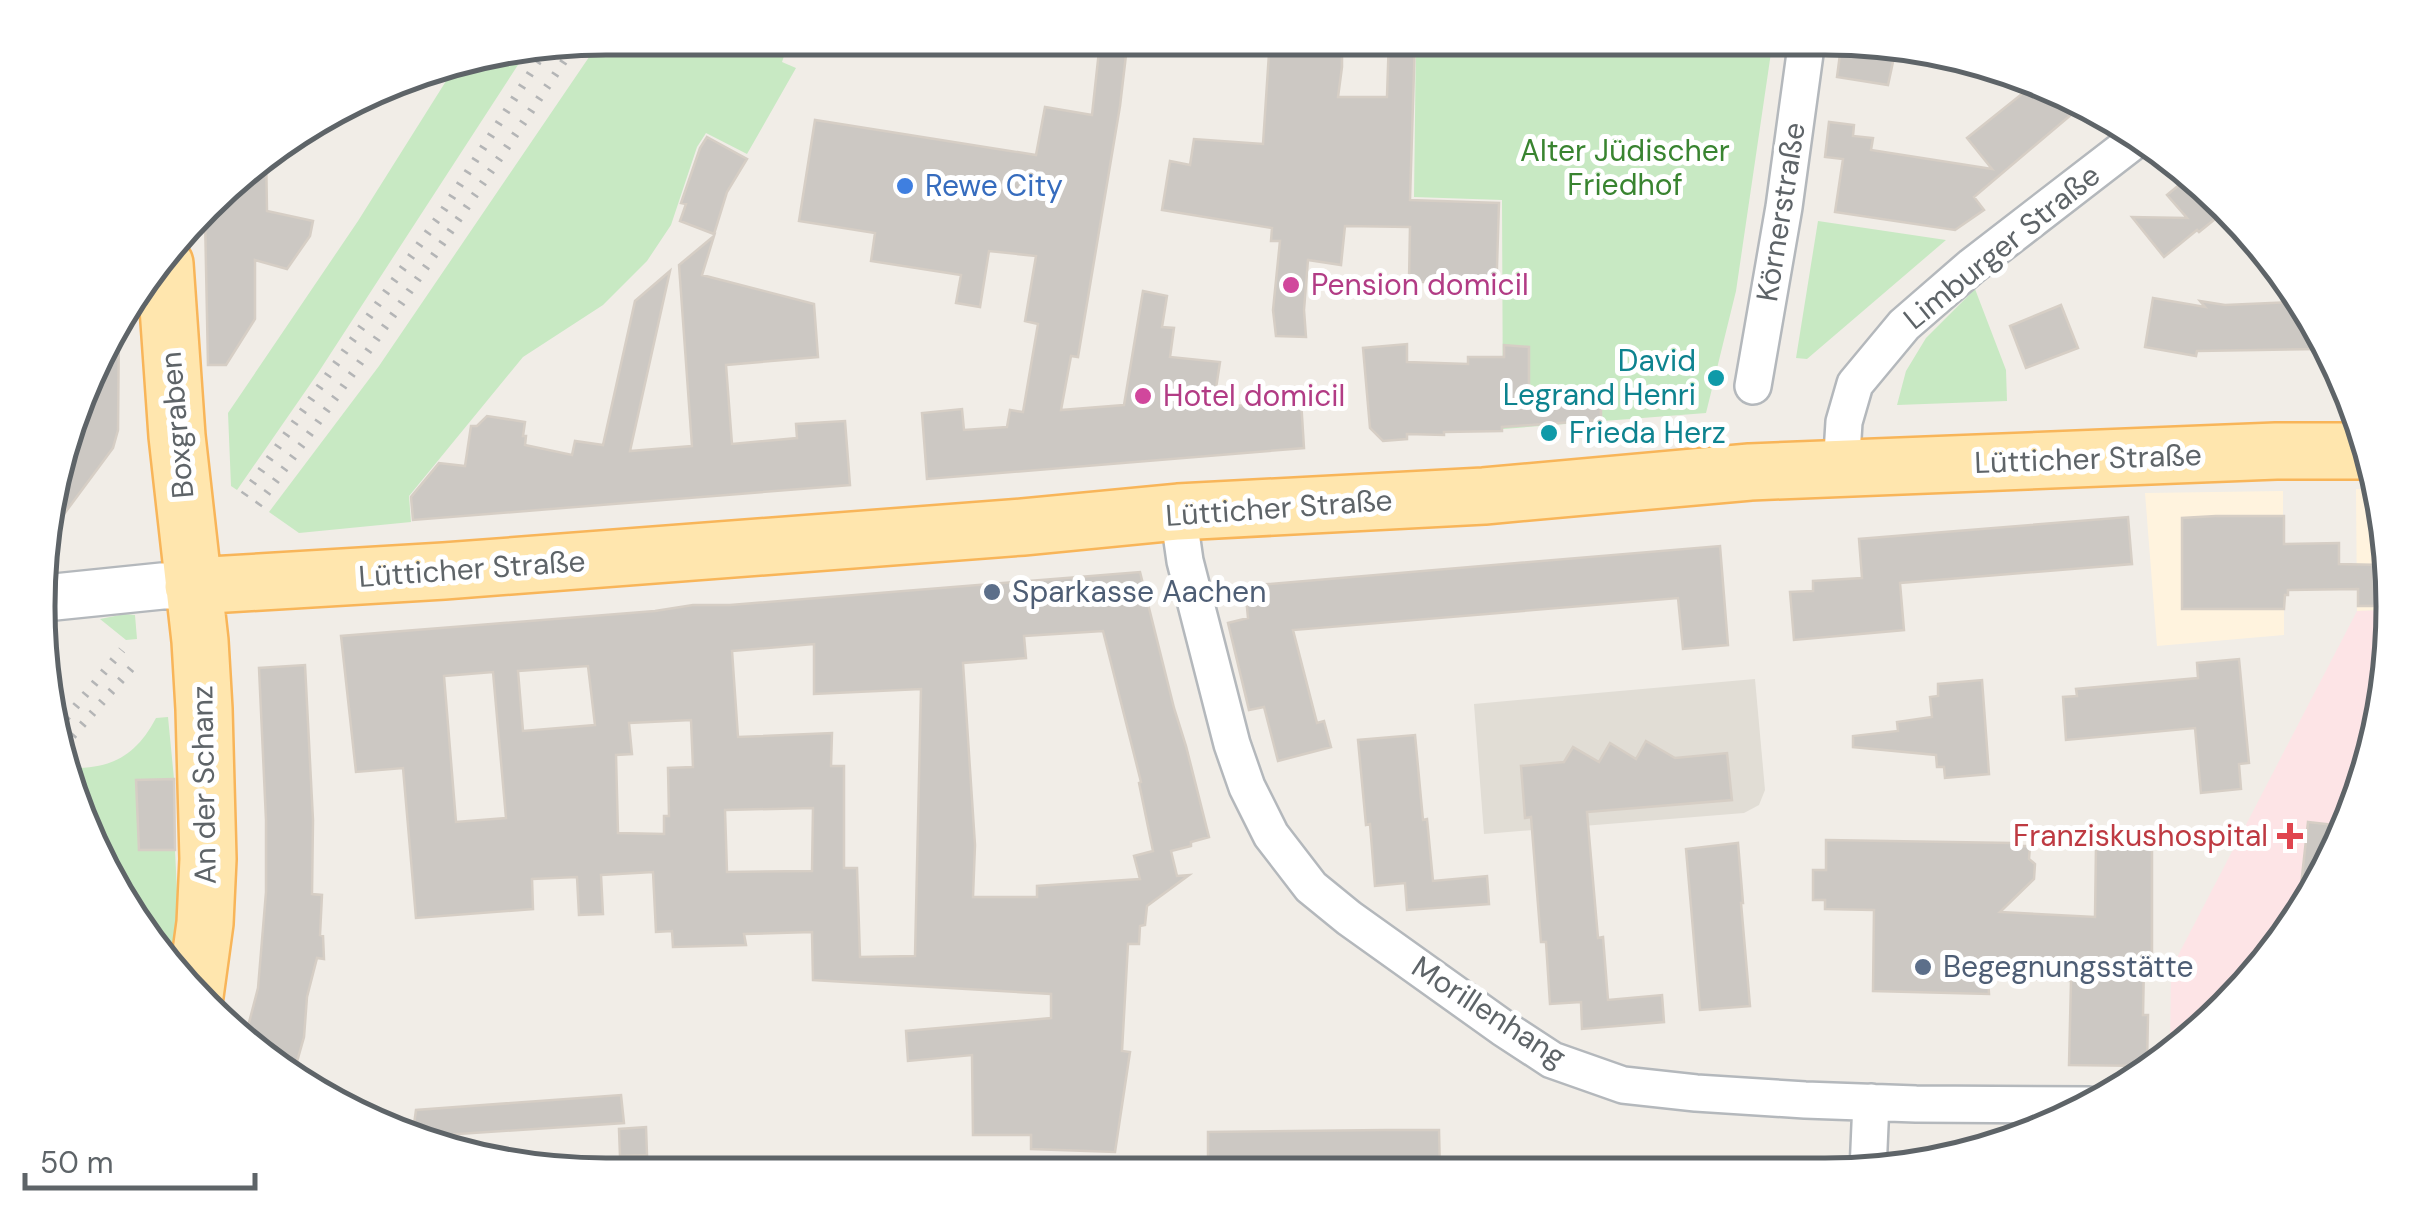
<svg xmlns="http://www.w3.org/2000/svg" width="2431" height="1213" font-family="'DM Sans',sans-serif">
<rect width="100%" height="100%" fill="#f1ede7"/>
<path fill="#fff3de" d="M2356,489L2372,490L2388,610L2357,611Z
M2283,491V590L2288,591V595H2284V635L2157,646L2145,493Z"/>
<path fill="#e1ddd5" d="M1755,679L1765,790L1759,805L1744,813L1484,834L1474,704Z"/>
<path fill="#fde4e6" d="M2388,610L2392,643L2335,858L2253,981L2170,1058L2171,969L2357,611Z"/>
<path fill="#c8e9c3" d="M602,38H790L782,62L796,68L747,154L706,133L697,147L671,225L647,261L603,305L523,357L409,496L411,522L299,533L269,512L379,366Z
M1416,38L1773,39L1736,291L1706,413L1503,429L1502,200L1414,197Z
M527,51L318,373L237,490L231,486L228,413L358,221L458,62Z
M1818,221L1946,240L1807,359L1796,358Z
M1975,289L2006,370L2007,401L1897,405L1906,371L1926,338Z
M125,614L135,615L137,639L126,640L100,619Z
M168,717L174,779L136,781L139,850H175L179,933L170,961L100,863L70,773L74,768C114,768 137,754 156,718Z"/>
<path fill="#ccc8c3" stroke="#d6cec5" stroke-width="2.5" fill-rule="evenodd" d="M1270,38L1342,39V67L1338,97H1387L1389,38H1415L1410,200L1499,203L1496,298L1471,297V285L1409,281L1410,227L1345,226L1341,265L1308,260L1304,310L1306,337L1276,336L1273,310L1280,241H1271L1272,228L1162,210L1170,161L1190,165L1194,139L1263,144Z
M1842,39H1861L1896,48L1888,85L1837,77Z
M1099,51L1126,55L1120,106L1078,357L1071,356L1061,410L1124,405L1143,291L1167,296L1162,327L1174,328L1170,357L1220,362L1213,408L1301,400L1304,448L927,479L922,413L962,409L964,430L1007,427L1010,410L1023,412L1038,324L1025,321L1036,256L989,251L980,307L956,303L961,275L871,261L875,233L799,221L815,120L1036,155L1045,107L1092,115Z
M2033,85L2076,96L2085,103L1974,197L1984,210L1955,230L1835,212L1843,159L1825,157L1829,122L1854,125L1853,136L1873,138L1871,150L1992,169L1967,138Z
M707,137L747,159L727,192L714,234L680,221L686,204L681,203L700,148Z
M266,152L267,211L313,221L310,236L287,269L255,260V319L226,365H208L205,217L260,155Z
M2185,180L2225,211L2199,232L2197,230L2164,257L2132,217L2187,218L2167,195Z
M714,236L702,275L814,304L818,357L726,365L732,444L797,438L796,424L845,421L850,485L413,520L411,497L439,463L465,466L471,426H477L487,416L525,422L523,436H526L525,445L572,455L575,441L603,445L635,301L670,271L630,451L692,446L679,265Z
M2153,298L2205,307L2200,301L2225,305L2293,302L2320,349L2197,351L2196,356L2145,347Z
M2061,305L2078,348L2026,368L2010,326Z
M119,316L118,430L113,448L47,537L49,495L114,322Z
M1407,344V362L1468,364V357H1504V345L1529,347V392L1601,388V420L1502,427V431L1444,432V435L1407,434V439L1383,441L1370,428L1363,348Z
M2216,516H2284V544L2339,543V564L2382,565L2387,606H2358V589L2288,590V595H2285L2284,609H2182V518Z
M2128,517L2132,564L1900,583L1904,630L1794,640L1790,592L1813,591V581L1862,578L1859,539Z
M1720,546L1728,645L1683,649L1678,598L1293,630L1317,723L1324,721L1331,747L1278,761L1264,707L1249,710L1228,623L1248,618L1245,586Z
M1140,572L1174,708L1186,746L1209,837L1191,842V846L1171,851L1177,876L1189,875L1147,906L1145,925L1140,926L1139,944H1128L1122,1051L1130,1052L1115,1152L1031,1149V1135H973L972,1055L908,1061L906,1031L1051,1018V994L813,980L812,932L744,934L746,945L673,947L672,931L656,932L653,872L601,875L603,914L579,915L577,877L532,879L533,909L416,918L403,768L356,772L341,636L655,611L693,605H730ZM1103,631L1141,782L1139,783L1153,851L1134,856L1140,879L1037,886V897H973L975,845L963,663L1026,658L1024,636ZM814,644V694L921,689L915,956L860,957L857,868H844V766H831L832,733L738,737L732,651ZM588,666L595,725L523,731L518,671ZM493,672L506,818L456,822L444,676ZM691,720L693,767L668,768L669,816H664V834L618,833L616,755L632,754L629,723ZM813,808L812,871L727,872L725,810Z
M2239,659L2249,763L2239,764L2241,789L2201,793L2195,728L2066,740L2063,697L2077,696L2076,689L2198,678L2197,663Z
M305,665L313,820L312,894L322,895L320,935L323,936L324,959L317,958L307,997L304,1037L296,1065L278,1062L245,1038L258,988L266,892V820L259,668Z
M1982,680L1989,774L1945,778L1944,767H1937L1936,755L1853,747V736L1898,731L1897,722L1932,717L1930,697L1938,696V684Z
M1415,735L1423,820L1427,819L1433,881L1487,876L1489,904L1407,910L1405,883L1375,886L1370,824L1366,825L1358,740Z
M1646,741L1675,758L1727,753L1732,800L1587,812L1598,938L1603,937L1608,1000L1662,995L1664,1022L1582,1029L1581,1002L1550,1004L1546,942H1541L1531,817L1525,818L1521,766L1564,762L1573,747L1599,762L1610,743L1636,759Z
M174,779L175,850H139L136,780Z
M2308,822L2344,826L2335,858L2298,913Z
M1826,840L2012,843L2014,846H2030L2029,859L2035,864L2034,879L2000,912L2095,917L2096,846L2152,847V964H2144L2143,1015H2148L2147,1066L2069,1065L2071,981L1988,977L1989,994L1873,991L1874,910L1825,909V900H1813V870H1826Z
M1738,843L1743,903H1741L1750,1006L1700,1010L1686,849Z
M621,1095L624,1123L428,1136L413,1132L416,1110Z
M646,1127L647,1155L620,1156L619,1129Z
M1386,1130H1439L1440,1172L1208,1173V1132Z"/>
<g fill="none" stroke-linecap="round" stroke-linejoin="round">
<defs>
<path id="minor" d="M1753,386L1784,207L1807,39
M1841,470L1844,422L1855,384L1904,325L1972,266L2134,141
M1178,512L1185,561L1232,744L1247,787L1271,835L1311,887L1349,918L1503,1028L1552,1060L1623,1085L1696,1093L1805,1100L1916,1104L2089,1105
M1868,1171L1871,1102"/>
<path id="tertiary" d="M45,598L162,586H193"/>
<path id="primary" d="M165,264L177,436L200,641L204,709L208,859L205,923L195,996
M193,586L444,571L1023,527L1178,512L1484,496L1750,472L2276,451H2367"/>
</defs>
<use href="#minor" stroke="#b4b8bc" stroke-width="40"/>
<use href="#tertiary" stroke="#b4b8bc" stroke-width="50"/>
<use href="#primary" stroke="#f8b559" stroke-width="60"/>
<use href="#minor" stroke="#fff" stroke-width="35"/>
<use href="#tertiary" stroke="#fff" stroke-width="45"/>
<use href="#primary" stroke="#ffe6ae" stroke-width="55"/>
<path stroke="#b4b5b6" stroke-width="8" stroke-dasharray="2.5 12" stroke-linecap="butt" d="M244,495L445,208L547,47
M258,505C369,354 473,199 576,43
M57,729L122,650
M63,747L136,663"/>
</g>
<circle fill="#3f7fe0" stroke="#fff" stroke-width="4" cx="905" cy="186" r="10"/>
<g fill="#d1479c" stroke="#fff" stroke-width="4">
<circle cx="1291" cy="285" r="10"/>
<circle cx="1143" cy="396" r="10"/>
</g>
<g fill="#0f9aa8" stroke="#fff" stroke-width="4">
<circle cx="1716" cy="378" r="10"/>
<circle cx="1549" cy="433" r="10"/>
</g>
<g fill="#5c6f8a" stroke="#fff" stroke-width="4">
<circle cx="992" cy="592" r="10"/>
<circle cx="1923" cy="967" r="10"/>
</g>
<path fill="#e0444e" stroke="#fff" stroke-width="4" d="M2285 821h10v10h10v10h-10v10h-10v-10h-10v-10h10z"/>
<g text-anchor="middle" stroke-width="10" stroke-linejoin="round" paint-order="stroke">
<g font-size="30" fill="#398430" stroke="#fff">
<text x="1625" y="161">Alter Jüdischer<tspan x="1625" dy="34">Friedhof</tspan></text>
</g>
<g font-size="30" fill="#366cbe" stroke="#fff" text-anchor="start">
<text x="925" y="196">Rewe City</text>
</g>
<g font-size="30" fill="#5e6468" stroke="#fff">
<text transform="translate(1781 212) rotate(-81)" y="10">Körnerstraße</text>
<text transform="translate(2002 247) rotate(-39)" y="10">Limburger Straße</text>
<text transform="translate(177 425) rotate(-95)" y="10">Boxgraben</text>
<text transform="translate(2088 459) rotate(-2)" y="10">Lütticher Straße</text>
<text transform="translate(1279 508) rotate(-4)" y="10">Lütticher Straße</text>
<text transform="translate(472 569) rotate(-4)" y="10">Lütticher Straße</text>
<text transform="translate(204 785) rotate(-91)" y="10">An der Schanz</text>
<text transform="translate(1489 1012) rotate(33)" y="10">Morillenhang</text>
</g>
<g font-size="30" fill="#b23c85" stroke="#fff" text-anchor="start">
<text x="1311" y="295">Pension domicil</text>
<text x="1163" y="406">Hotel domicil</text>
</g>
<g font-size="30" fill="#0d838f" stroke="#fff" text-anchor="end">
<text x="1696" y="371">David<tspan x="1696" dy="34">Legrand Henri</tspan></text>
<text x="1569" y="443" text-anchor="start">Frieda Herz</text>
</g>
<g font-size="30" fill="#4e5e75" stroke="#fff" text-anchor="start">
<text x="1012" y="602">Sparkasse Aachen</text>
<text x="1943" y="977">Begegnungsstätte</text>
</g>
<g font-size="30" fill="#be3a42" stroke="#fff" text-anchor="end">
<text x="2268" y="846">Franziskushospital</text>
</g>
</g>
<path d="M0 0H2431V1213H0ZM606 55H1825A551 551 0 0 1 2376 606V607A551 551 0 0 1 1825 1158H606A551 551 0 0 1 55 607V606A551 551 0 0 1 606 55Z" fill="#fff" fill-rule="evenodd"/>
<path fill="none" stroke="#5e6468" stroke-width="5" d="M606 55H1825A551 551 0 0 1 2376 606V607A551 551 0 0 1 1825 1158H606A551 551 0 0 1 55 607V606A551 551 0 0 1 606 55Z"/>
<path d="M25 1173v15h230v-15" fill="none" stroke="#5e6468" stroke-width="5"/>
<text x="40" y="1173" font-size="30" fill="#5e6468" stroke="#ffffff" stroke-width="8" paint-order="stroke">50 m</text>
</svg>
